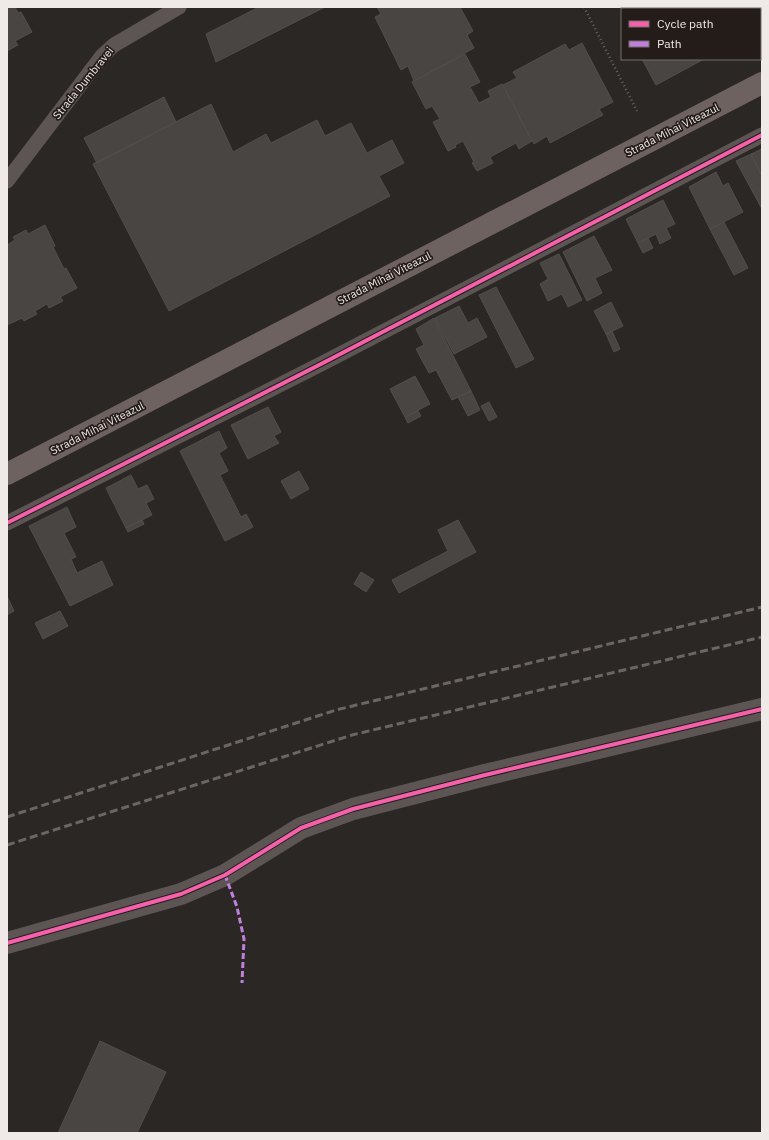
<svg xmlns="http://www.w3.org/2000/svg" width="769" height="1140" font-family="'IBM Plex Sans',sans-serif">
<rect width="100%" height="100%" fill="#2b2725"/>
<path fill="#484542" stroke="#514e4c" d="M7,7H15L18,13L21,12L32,32L15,41L18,45L7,51Z
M259,7H325L216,62L206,34Z
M377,7H460L473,31L467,35L474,48L414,81L408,66L401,70L375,17L381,14Z
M639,7H762V28L760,29V9H635Z
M582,43L613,102L599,109L603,115L550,143L547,136L534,144L503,85L517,78L513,72L565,44L569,50Z
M465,54L480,82L470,87L479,103L491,97L488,91L502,84L532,141L519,149L516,143L490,157L493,163L477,171L472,163L474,162L463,141L455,145L456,147L448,151L433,122L440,119L432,106L426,109L412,82Z
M642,59H704L656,85Z
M164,97L176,122L97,163L84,138Z
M211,104L233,152L266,134L271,143L317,120L325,136L351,123L367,153L392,140L404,163L379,176L390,196L169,311L93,164Z
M762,149V176L751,154Z
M751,154L762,176V209L736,161Z
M716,172L723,186L728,183L743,212L710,229L689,187Z
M663,200L675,224L666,228L671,238L660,244L656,234L638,243L626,219Z
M724,222L748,268L734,275L710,229Z
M45,225L55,246L53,247L64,269L66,268L77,288L60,297L63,301L49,308L47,304L35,311L37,314L24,321L22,318L7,325V245L15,240L13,237L26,230L28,234Z
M594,236L612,270L595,278L602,293L587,301L563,252Z
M648,238L653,248L643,253L638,243Z
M559,254L582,300L568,307L562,294L548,301L540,284L548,279L540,263Z
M496,287L534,359L516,368L479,295Z
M611,302L623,326L606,334L594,311Z
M459,306L468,323L477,318L487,337L454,354L435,318Z
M434,318L471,391L452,400L436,370L429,373L416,349L424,345L416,329Z
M612,331L620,349L614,352L606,334Z
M415,376L430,404L405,417L390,389Z
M471,391L480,410L468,416L458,397Z
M489,402L497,417L489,421L481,406Z
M268,407L281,432L274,436L279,443L248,459L231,425Z
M418,411L421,416L408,423L405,417Z
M219,431L227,448L219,453L228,471L220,475L241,517L246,514L253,527L225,541L180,451Z
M299,471L309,489L291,499L281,481Z
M131,475L138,489L147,485L154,499L146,503L152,515L126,528L106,488Z
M67,507L76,527L64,533L76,557L71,559L77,573L102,561L113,585L70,606L29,526Z
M142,520L144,524L128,532L126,528Z
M458,520L476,552L399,593L392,580L448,551L438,530Z
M361,572L374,580L366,592L354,584Z
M7,596L14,611L7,615Z
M60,611L68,626L43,639L35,623Z
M100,1041L166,1072L137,1133H58Z"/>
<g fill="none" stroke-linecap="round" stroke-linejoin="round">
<path stroke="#6b6564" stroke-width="2.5" stroke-dasharray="1 3" stroke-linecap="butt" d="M584,7L637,111"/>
<path stroke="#5d5454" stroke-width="15" d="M7,181L102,56L114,45L179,7
M7,523L321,364L762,135"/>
<path stroke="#5d5454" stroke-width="22" d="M7,943L181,894L225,875L301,828L353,809L485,775L762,709"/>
<path stroke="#6e6261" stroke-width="22" d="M7,474L762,83"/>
<path stroke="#6b6564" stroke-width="3" stroke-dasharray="8 4" stroke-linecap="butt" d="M7,817L336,710L762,607
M7,845L352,735L762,637"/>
<path stroke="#c07fdc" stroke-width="3" stroke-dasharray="6 3" stroke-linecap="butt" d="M225,875L237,907L244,939L242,983"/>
<defs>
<path id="cycleway" d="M7,523L321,364L762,135
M7,943L181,894L225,875L301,828L353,809L485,775L762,709"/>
</defs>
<use href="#cycleway" stroke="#241c19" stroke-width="6"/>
<use href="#cycleway" stroke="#f560ab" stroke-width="4"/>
</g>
<g text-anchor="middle" stroke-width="3.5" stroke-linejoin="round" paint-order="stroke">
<g font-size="11" fill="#efeae7" stroke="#241c19">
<text transform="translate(83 83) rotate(-51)" y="4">Strada Dumbravei</text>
<text transform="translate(672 130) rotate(-27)" y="4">Strada Mihai Viteazul</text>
<text transform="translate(384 278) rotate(-27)" y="4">Strada Mihai Viteazul</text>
<text transform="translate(97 428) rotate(-27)" y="4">Strada Mihai Viteazul</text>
</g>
</g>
<rect width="769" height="1140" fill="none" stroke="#efeae7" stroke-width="16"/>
<rect x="621" y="8" width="140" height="52" fill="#241c19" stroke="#756e6b"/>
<rect x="629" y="21" width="20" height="6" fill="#f560ab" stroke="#756e6b"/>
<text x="657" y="28" font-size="12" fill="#efeae7">Cycle path</text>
<rect x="629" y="41" width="20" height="6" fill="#c07fdc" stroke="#756e6b"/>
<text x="657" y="48" font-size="12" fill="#efeae7">Path</text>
</svg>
